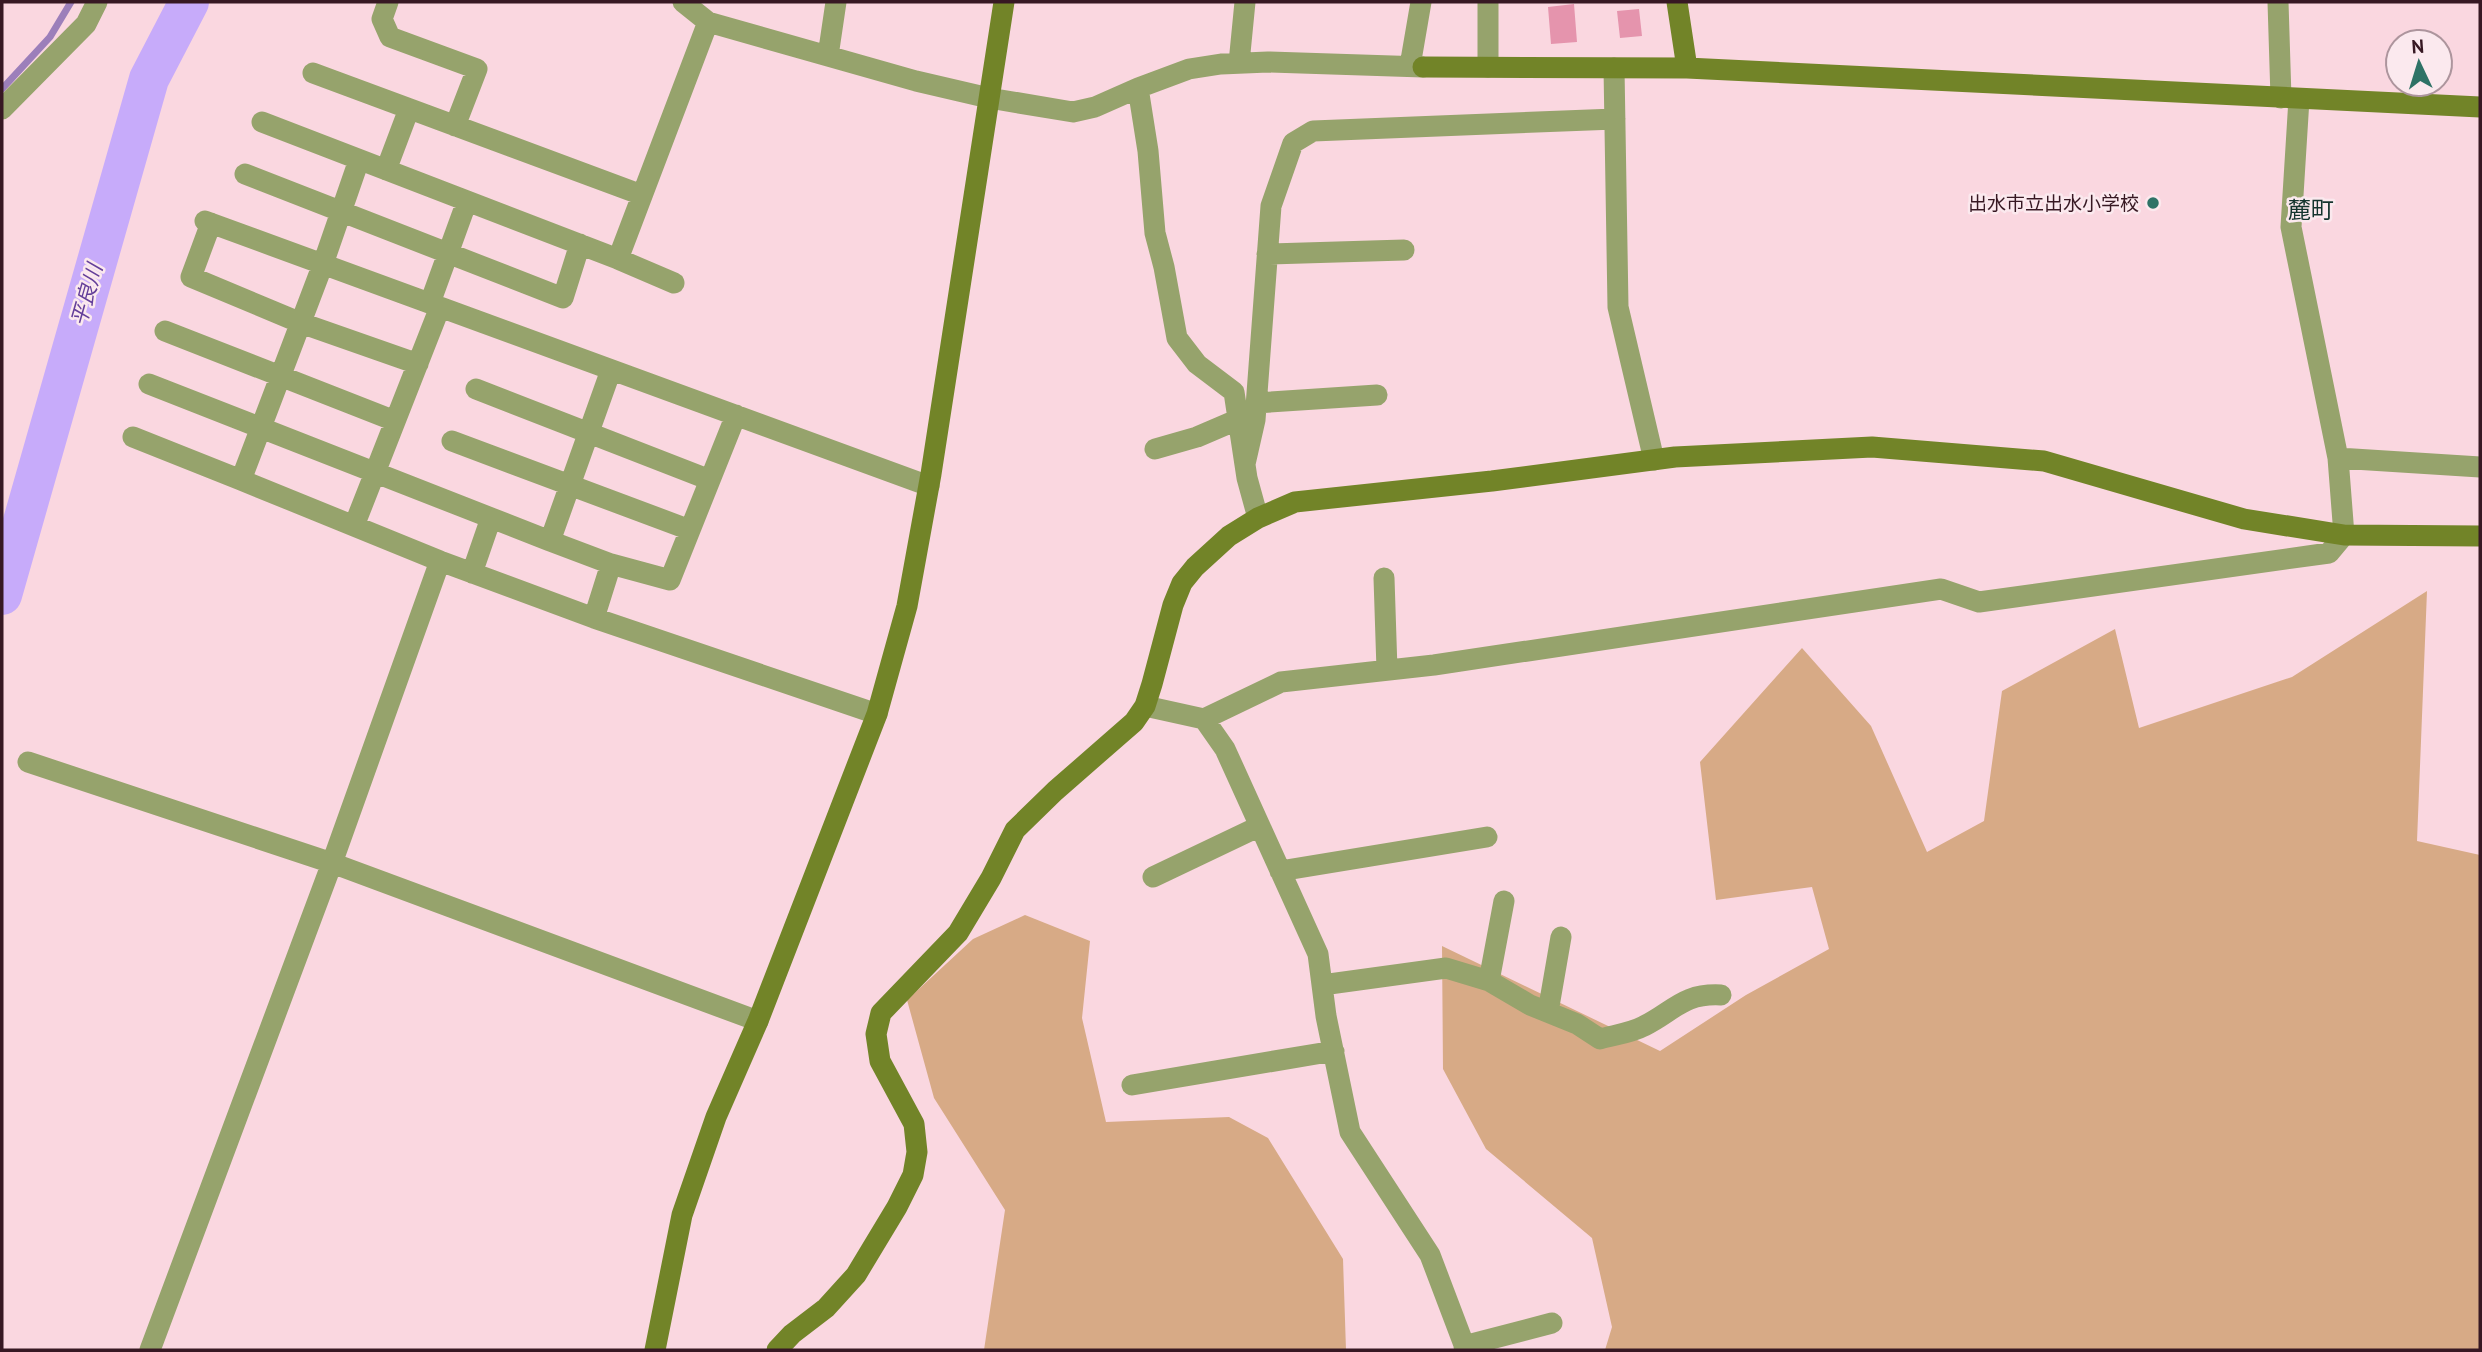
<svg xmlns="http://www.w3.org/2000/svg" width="2482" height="1352" font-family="'PT Sans','Noto Sans JP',sans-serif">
<rect width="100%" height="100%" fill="#fad7e0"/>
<path fill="#d7aa86" d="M2427,591L2417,841L2480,855V1350H1605L1612,1327L1592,1238L1486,1149L1443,1069L1442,946L1660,1051L1746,995L1829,949L1812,887L1716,900L1700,762L1802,648L1871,726L1927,852L1984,821L2002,691L2115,629L2139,728L2292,677Z
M1025,915L1090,941L1082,1018L1106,1122L1229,1117L1268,1138L1343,1259L1346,1350H984L1005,1210L934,1098L907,1000L973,939Z"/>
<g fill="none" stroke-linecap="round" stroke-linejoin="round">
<path stroke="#9c7fba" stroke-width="7" d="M2,89L50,37L71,2"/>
<path stroke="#c7abfa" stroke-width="40" d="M2,595L149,79L189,2"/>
</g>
<path fill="#e594ad" d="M1574,4L1577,42L1551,44L1548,7Z
M1639,9L1642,36L1620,38L1617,11Z"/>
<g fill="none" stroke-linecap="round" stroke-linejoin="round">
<path stroke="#96a36c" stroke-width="21" d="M388,2L382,19L390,37L477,69L455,126
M683,2L708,22L916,81L989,98L1073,112L1095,107L1138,88L1189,69L1221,64L1268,62L1423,67
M2278,2L2281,98
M828,56L836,2
M1239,63L1245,2
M1410,66L1421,2
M1488,67V2
M1614,68L1618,307L1654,460
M313,73L642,195
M1138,88L1148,151L1155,233L1164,267L1177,338L1197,364L1234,392L1247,478L1258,518
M2,109L86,24L97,2
M262,122L618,259L708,22
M359,160L323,264L241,480L440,561
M386,170L409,109
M245,174L563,298L580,244
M205,221L929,486
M211,223L191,277L301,323L418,364
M1267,254L1404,250
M618,259L674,283
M430,303L467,201
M165,331L395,421
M149,384L550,541L611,370
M476,389L710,480
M1256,403L1377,395
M133,437L241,480
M452,441L690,530
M1155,449L1197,437L1239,419
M2338,458L2480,467
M1245,464L1255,420L1271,206L1293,143L1313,131L1615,119
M354,526L440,307
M550,541L611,564L594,618
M611,564L670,580L736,415
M472,573L491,518
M1384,578L1387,670
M1145,706L1204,719L1281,682L1434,665L1941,589L1979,602L2329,553L2344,535L2338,458L2291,227L2299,99
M1204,719L1225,749L1318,954L1326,1016L1350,1132L1430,1255L1466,1350
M28,762L332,863L758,1021
M1280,871L1487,837
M1153,877L1260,826
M1489,981L1504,901
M1322,985L1446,968L1489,981L1530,1005L1577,1024L1600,1039C1614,1035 1631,1033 1644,1026C1674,1011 1683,993 1721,995
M1548,1012L1561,937
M1132,1085L1334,1051
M1464,1346L1552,1323
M150,1350L332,863L440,561L594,618L877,714"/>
<path stroke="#728428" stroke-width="21" d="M1677,2L1687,68
M1423,67L1687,68L2480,107
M655,1350L682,1215L716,1117L758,1021L877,714L907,606L931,474L1004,2
M777,1350L792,1334L826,1308L856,1275L897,1207L913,1175L917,1152L914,1124L880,1061L876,1034L881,1013L958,933L991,878L1015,830L1055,791L1134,722L1145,706L1152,684L1173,605L1182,583L1195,567L1229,536L1258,518L1295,502L1492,481L1675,457L1872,447L2044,461L2244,519L2344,535L2480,536"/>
</g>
<circle fill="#2e7266" stroke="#fbe9ee" stroke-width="2.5" cx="2153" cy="203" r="7"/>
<g text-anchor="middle" stroke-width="5" stroke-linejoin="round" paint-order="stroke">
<g font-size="19" fill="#371823" stroke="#fbe9ee" text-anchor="end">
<text x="2139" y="210">出水市立出水小学校</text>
</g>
<g font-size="21" font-style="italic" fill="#643f9a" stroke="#fbe9ee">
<text transform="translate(87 295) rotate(-74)" y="7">平良川</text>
</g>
<g font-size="23" fill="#14342e" stroke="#fbe9ee">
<text x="2311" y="218">麓町</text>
</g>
</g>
<rect width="2482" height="1352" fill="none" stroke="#371823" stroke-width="7"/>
<g transform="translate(2419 63) rotate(356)"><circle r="33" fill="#fbe9ee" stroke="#ad959d" stroke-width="2"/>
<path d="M0-5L12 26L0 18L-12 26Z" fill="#2e7266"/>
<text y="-10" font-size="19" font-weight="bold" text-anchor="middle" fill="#371823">N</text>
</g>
</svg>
